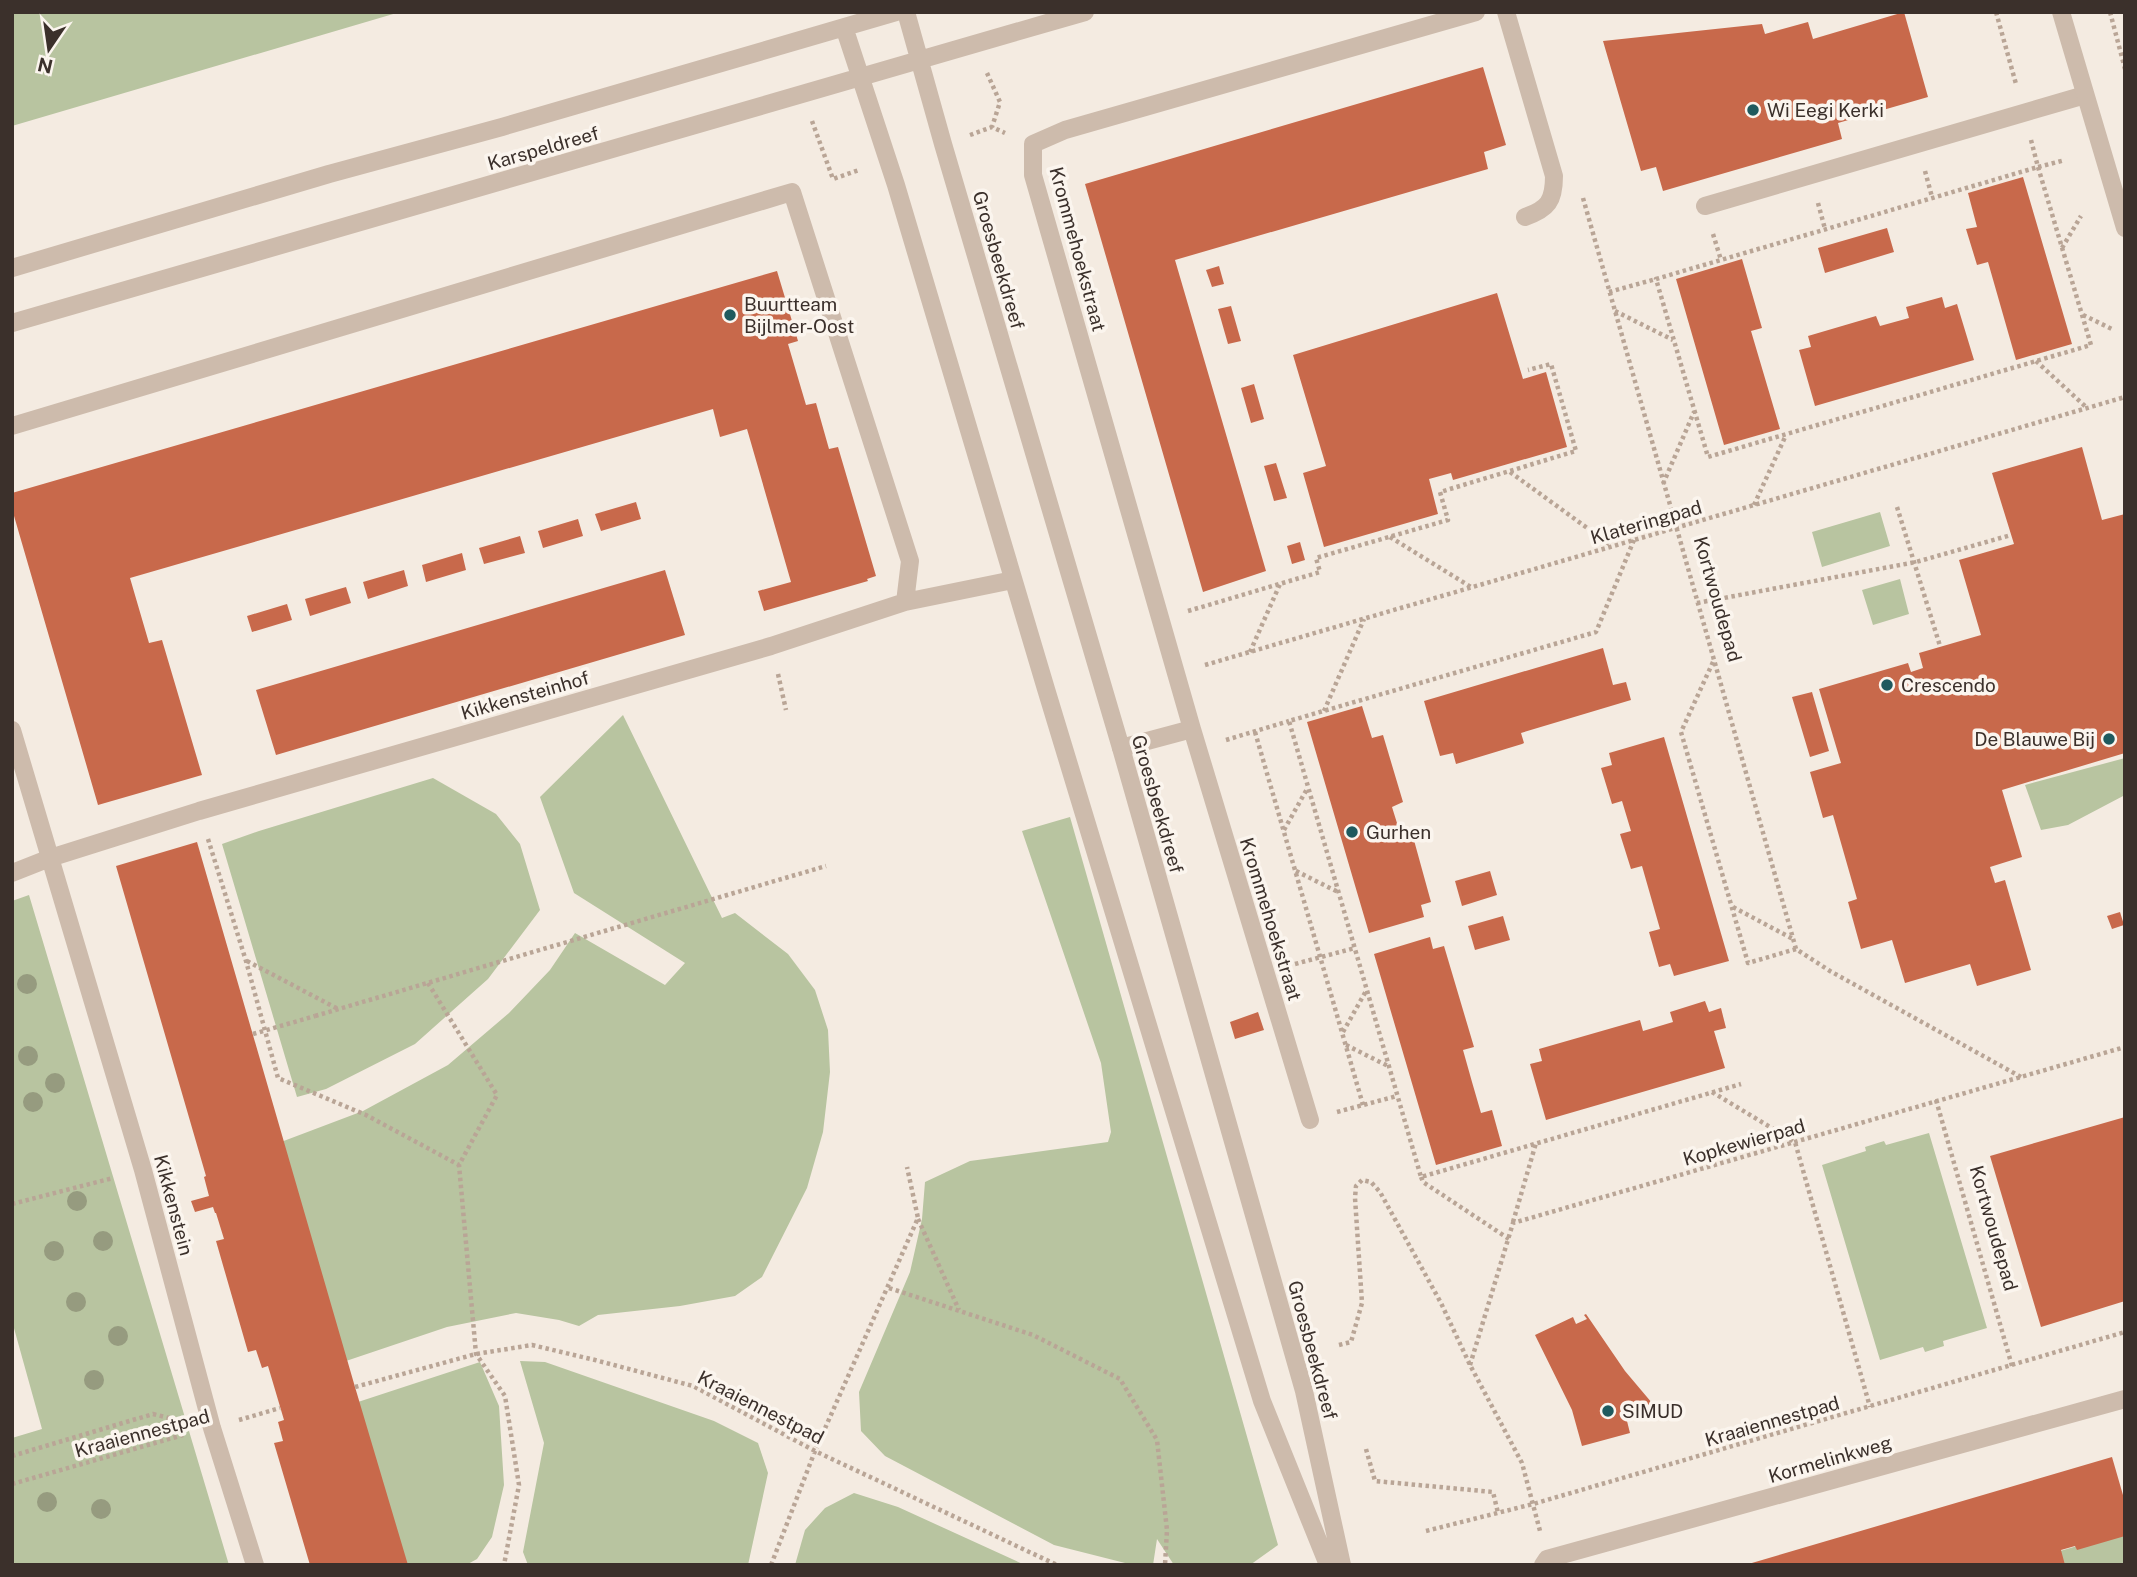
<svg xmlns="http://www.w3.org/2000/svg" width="2137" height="1577" font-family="'Public Sans',sans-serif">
<rect width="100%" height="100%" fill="#f4ebe1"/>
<path fill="#b8c4a0" d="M12,12H400L12,126Z
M1880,512L1890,546L1822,567L1812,532Z
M1900,579L1909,614L1873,625L1862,590Z
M623,715L722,918L735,913L788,954L815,990L828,1030L830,1072L823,1132L807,1188L762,1277L735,1296L680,1306L598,1315L579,1326L559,1320L516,1313L447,1327L346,1361L281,1142L363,1111L448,1065L509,1013L550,970L575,933L665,985L685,963L574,893L540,797Z
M2125,758V795L2068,825L2041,830L2025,785Z
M433,778L496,814L520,844L540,910L488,979L415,1044L326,1089L297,1097L222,844L259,831Z
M1070,817L1278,1545L1250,1565H1174L1157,1539L1153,1565H1133L1054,1545L885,1456L861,1431L859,1392L910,1272L922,1219L925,1182L970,1161L1108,1142L1111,1132L1101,1063L1022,831Z
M29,895L229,1565H12V1438L42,1429L12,1321V901Z
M1929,1133L1987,1328L1943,1341L1944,1346L1925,1352L1923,1347L1880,1360L1822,1165L1866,1151L1865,1147L1884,1141L1886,1145Z
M520,1361L545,1362L714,1421L758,1443L768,1473L748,1565H528L523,1552L544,1443Z
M480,1362L499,1406L504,1485L492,1537L477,1559L466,1565H406L358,1402Z
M854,1493L898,1507L1025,1565H795L805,1530L825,1508Z
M2125,1532V1565H2012Z"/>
<path fill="#c8694b" d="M1904,12L1928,97L1838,123L1842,139L1663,191L1656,167L1641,171L1603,41L1762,24L1765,34L1808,22L1813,39Z
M1483,67L1506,145L1484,152L1488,169L1175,260L1266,571L1203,592L1085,184Z
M2023,177L2072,344L2016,360L1988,262L1977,265L1966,229L1977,227L1968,193Z
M1887,228L1894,252L1825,273L1818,248Z
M1742,259L1762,328L1751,331L1780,429L1724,445L1676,279Z
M1219,266L1224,284L1212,287L1206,270Z
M777,271L798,341L788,344L806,405L816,403L829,449L838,447L876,576L867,579L868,581L764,611L758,591L791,582L747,429L720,437L713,409L130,578L149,643L162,640L202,775L98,805L12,509V493Z
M1497,293L1523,379L1546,372L1567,447L1453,480L1451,473L1429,479L1438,514L1324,547L1303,473L1326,466L1293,355Z
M1942,297L1945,308L1957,304L1974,360L1815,406L1799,350L1811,347L1808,336L1876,316L1880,326L1909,318L1906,307Z
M1231,306L1241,341L1228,344L1218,309Z
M1254,384L1264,419L1251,423L1241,388Z
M2082,447L2102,520L2125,514V753L2002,790L2022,857L1990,867L1995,883L2005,880L2031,970L1977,986L1970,964L1905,983L1892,940L1861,949L1848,902L1857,899L1833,815L1823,818L1810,772L1841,763L1819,689L1908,663L1911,672L1923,668L1919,653L1981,635L1959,560L2014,544L1992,473Z
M1276,463L1287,498L1274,501L1264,466Z
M636,502L641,519L601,531L595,514Z
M578,519L583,536L543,548L538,531Z
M520,536L525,553L484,564L479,548Z
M1300,542L1305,560L1292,564L1287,546Z
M462,553L466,570L426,582L422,565Z
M404,570L408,586L368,599L363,582Z
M665,570L685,635L276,755L256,690Z
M346,587L351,603L310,616L305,599Z
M287,604L292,620L252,632L247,616Z
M1603,648L1613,685L1626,682L1631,700L1521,733L1524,743L1522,744L1456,764L1453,753L1440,756L1424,701Z
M1812,692L1829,751L1810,757L1792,697Z
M1362,706L1372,738L1383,735L1403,802L1392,807L1401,836L1412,833L1431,902L1421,905L1424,917L1369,933L1307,722Z
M1664,737L1729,961L1674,976L1670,964L1659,967L1649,932L1660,929L1642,866L1631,869L1620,834L1631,831L1622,801L1612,804L1601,768L1612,765L1609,753Z
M197,842L355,1387L408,1565H310L274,1443L283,1441L278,1422L284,1420L268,1366L262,1368L256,1350L248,1352L216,1241L224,1239L216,1213H215L213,1207L195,1212L191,1201L209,1196L204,1177L206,1176L116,866Z
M1490,871L1497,895L1462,906L1455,881Z
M2120,912L2124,925L2112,929L2107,916Z
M1503,916L1510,940L1475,950L1468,926Z
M1430,937L1433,949L1444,946L1474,1047L1463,1050L1472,1082L1481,1113L1492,1110L1502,1146L1436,1165L1374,954Z
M1705,1001L1709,1012L1721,1008L1726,1028L1714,1031L1725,1068L1546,1120L1530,1064L1542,1061L1539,1049L1640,1020L1643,1031L1673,1022L1670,1012Z
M1258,1012L1264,1030L1235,1039L1230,1022Z
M2125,1117V1301L2041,1327L1990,1156Z
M1586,1314L1625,1371L1652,1403L1647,1407L1649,1411L1627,1421L1630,1433L1582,1446L1572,1410L1535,1335L1573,1317L1576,1324L1587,1319L1584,1315Z
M2112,1457L2125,1502V1536L2077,1550L2075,1546L2061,1550L2065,1565H1745Z"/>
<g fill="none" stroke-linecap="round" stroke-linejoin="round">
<path stroke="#b9a596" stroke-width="4.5" stroke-dasharray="3.5 3.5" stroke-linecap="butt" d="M1996,12L2016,84
M2110,12L2125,69
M987,73L1000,102L992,127
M812,121L833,179L859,170
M970,135L992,127L1005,133
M2031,140L2038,167L2065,160
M2038,167L2091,345L1708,457L1656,279Z
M1925,171L1932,197
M1583,198L1796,949L1830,971L2021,1077
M1818,203L1825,229
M1713,234L1721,260
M2062,248L2081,216
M1609,292L1656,279
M1615,311L1673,340
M2083,315L2114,330
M2036,361L2086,407
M1510,472L1612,546
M1663,484L1694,412
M1754,505L1786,435
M1897,507L1940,646
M1390,537L1471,587
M1634,540L1596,632L1289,721L1421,1177L1741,1084
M1697,603L1916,562L2011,535
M1188,611L1320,572L1316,558L1448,520L1440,492L1576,451L1551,364L1528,370
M1250,652L1280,584
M1713,662L1681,732L1748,963L1796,949
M1205,665L2125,397
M778,674L786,710
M1324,711L1364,619
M1255,732L1363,1105
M1226,740L1289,721
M1284,830L1307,789
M208,839L246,961L278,1078L366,1115L459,1165
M1296,871L1338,892
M1733,907L1793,939
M247,961L338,1009
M1295,964L1355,948
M428,983L497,1095L459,1165L476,1354L505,1396L519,1485L504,1565
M315,1016L826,866
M1343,1032L1366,991
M1346,1045L1388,1066
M1712,1092L1795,1142L1870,1407
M1936,1100L2012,1366
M1337,1112L1397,1096
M1421,1177L1423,1182L1509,1239
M12,1204L113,1178
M918,1219L959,1310
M1513,1222L1536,1143
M889,1288L1033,1335L1120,1379L1157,1440L1167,1530L1165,1565
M1339,1345L1351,1342L1362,1303L1355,1198L1356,1186L1362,1180L1371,1182L1380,1192L1441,1303L1470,1365L1522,1463L1540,1531
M1470,1365L1513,1223L2125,1047
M355,1387L476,1354L532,1345L595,1360L693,1386L815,1451L1057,1565
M239,1420L280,1408
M1366,1449L1375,1481L1493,1492L1498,1513
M12,1456L153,1414L177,1420
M12,1484L183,1435
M1426,1531L1533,1504L2125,1332
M771,1565L815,1451L918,1218L907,1167"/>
<path stroke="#cdbbac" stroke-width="18" d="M1705,206L2085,95"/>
<path stroke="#cdbbac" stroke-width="18" d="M1506,12L1554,176C1554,201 1548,209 1525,217
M2061,12L2125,228
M12,426L792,192L910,561L905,602
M12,730L143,1170L212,1428L255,1565
M1121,748L1192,729
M12,873L50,858L199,811L771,646L905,602L1013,580
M1310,1120L1192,729L1033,175V144L1065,130L1476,12
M1543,1565L1547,1559L2125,1399"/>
<path stroke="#cdbbac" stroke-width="18" d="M906,12L943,144L1121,748L1304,1391L1342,1565
M844,27L896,185L1046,689L1262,1401L1328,1565
M12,268L329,174L502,127L896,12
M12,323L1085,12"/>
<path stroke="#b9a596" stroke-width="4.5" stroke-dasharray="3.5 3.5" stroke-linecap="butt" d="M253,1034L315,1016"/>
</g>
<g fill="#969b7f">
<circle cx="27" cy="984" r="10"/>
<circle cx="28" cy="1056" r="10"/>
<circle cx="55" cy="1083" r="10"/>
<circle cx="33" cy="1102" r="10"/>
<circle cx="77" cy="1201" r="10"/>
<circle cx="103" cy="1241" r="10"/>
<circle cx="54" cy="1251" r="10"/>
<circle cx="76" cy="1302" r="10"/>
<circle cx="118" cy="1336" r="10"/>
<circle cx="94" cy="1380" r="10"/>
<circle cx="47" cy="1502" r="10"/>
<circle cx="101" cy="1509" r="10"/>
</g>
<g fill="#1f5a5e" stroke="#fbf5ee" stroke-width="2.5">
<circle cx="1753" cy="110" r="7"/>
<circle cx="730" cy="315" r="7"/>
<circle cx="1887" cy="685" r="7"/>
<circle cx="2109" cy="739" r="7"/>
<circle cx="1352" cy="832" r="7"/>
<circle cx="1608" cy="1411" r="7"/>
</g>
<g text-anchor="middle" stroke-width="7" stroke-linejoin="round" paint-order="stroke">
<g font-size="19" fill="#3b302b" stroke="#fbf5ee" text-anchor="start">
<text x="1767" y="117">Wi Eegi Kerki</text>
<text x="744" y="311">Buurtteam<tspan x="744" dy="22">Bijlmer-Oost</tspan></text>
<text x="1901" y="692">Crescendo</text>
<text x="2095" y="746" text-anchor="end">De Blauwe Bij</text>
<text x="1366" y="839">Gurhen</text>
<text x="1622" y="1418">SIMUD</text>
</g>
<g font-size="19" fill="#3b302b" stroke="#fbf5ee">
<text transform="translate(543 148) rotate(-16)" y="7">Karspeldreef</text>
<text transform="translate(1078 249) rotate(75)" y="7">Krommehoekstraat</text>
<text transform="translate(999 260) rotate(74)" y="7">Groesbeekdreef</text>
<text transform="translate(1646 522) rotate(-16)" y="7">Klateringpad</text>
<text transform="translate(1718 599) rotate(74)" y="7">Kortwoudepad</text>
<text transform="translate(525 695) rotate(-16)" y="7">Kikkensteinhof</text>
<text transform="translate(1158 804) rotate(74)" y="7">Groesbeekdreef</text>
<text transform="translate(1271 919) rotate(73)" y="7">Krommehoekstraat</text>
<text transform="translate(1744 1142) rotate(-16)" y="7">Kopkewierpad</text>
<text transform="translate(174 1205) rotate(75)" y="7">Kikkenstein</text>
<text transform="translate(1994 1228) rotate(74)" y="7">Kortwoudepad</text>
<text transform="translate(1313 1350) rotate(75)" y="7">Groesbeekdreef</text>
<text transform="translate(761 1407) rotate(27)" y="7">Kraaiennestpad</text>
<text transform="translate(1772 1421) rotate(-16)" y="7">Kraaiennestpad</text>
<text transform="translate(142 1433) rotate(-15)" y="7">Kraaiennestpad</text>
<text transform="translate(1830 1459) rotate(-16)" y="7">Kormelinkweg</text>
</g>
</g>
<rect width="2137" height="1577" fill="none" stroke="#3b302b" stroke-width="28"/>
<g transform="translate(49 49) rotate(193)" stroke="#fbf5ee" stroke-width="5" paint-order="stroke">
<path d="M0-5L12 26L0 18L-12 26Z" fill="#3b302b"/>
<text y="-10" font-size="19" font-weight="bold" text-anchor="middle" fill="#3b302b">N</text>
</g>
</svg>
